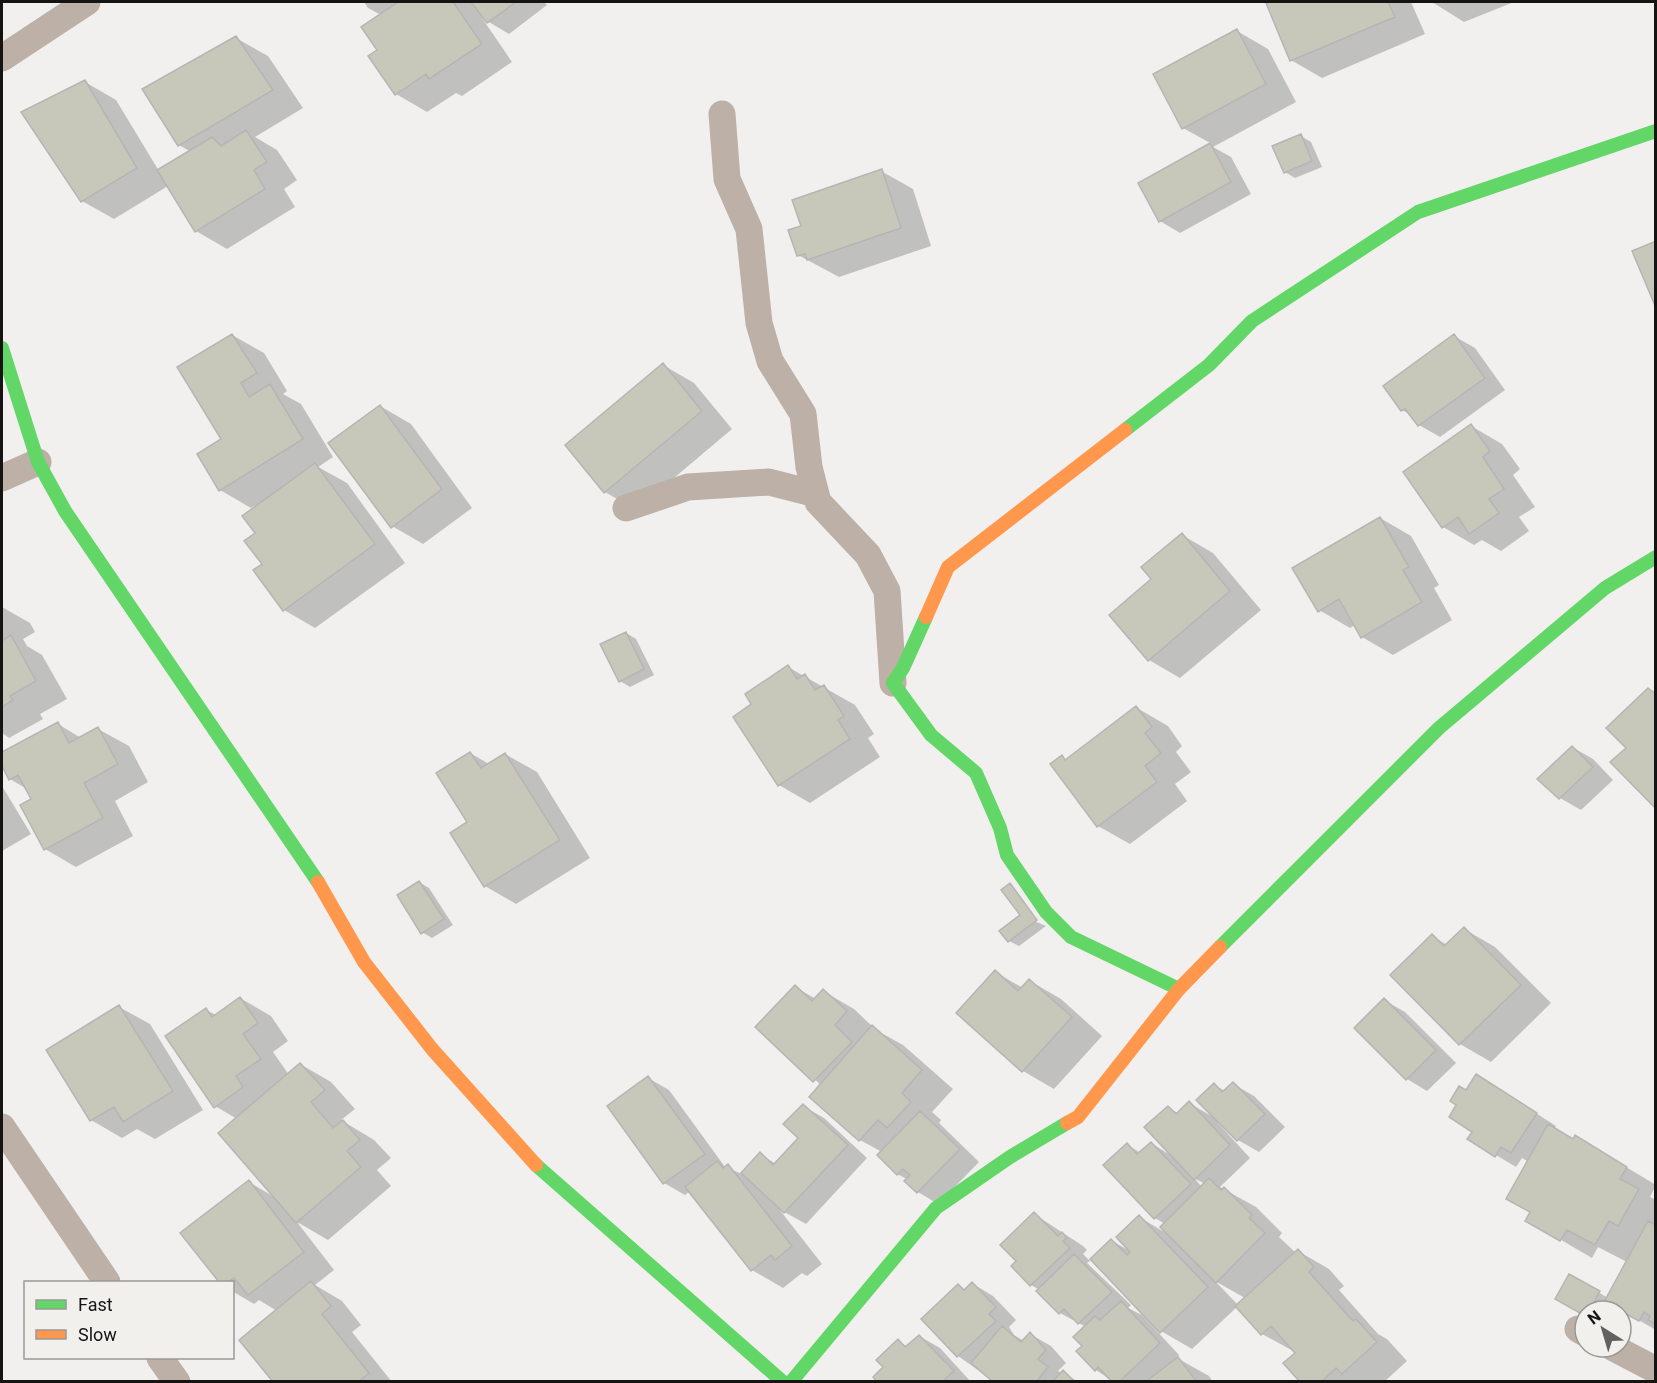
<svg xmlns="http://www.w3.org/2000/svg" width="1657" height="1383" font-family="Roboto,sans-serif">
<rect width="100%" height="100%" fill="#f1f0ee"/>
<path fill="#0003" fill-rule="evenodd" d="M364,2H544L547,5L509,34L482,18L512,62L462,96L456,93L427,112L396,94L379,50L381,15L368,8Z
M1275,2H1411L1425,34L1322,78L1291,60L1268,4Z
M1432,2H1514L1464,22Z
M1237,31L1268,49L1296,102L1213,147L1231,157L1251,194L1180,233L1160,221L1140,184L1212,144L1183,128Z
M236,38L268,56L303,108L255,137L277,150L297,180L284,189L295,207L227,249L196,231L168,186L114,219L82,201L85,82L116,100L159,171L191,152L179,145Z
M1301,136L1311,142L1322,167L1295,178L1285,172Z
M881,171L913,189L931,246L839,277L798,255L803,227Z
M232,335L264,353L287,391L283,394L301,404L333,457L318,467L347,483L405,563L315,628L284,610L264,565L257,533L258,504L251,508L220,490Z
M1454,336L1475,348L1505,390L1440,437L1419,425L1413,416L1402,410Z
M663,365L694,383L732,429L636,510L605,492Z
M380,406L411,424L472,508L423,544L392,526Z
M1471,426L1502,444L1520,469L1513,475L1535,507L1519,517L1529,531L1501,551L1482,540L1474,545L1443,527L1405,472Z
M1380,518L1411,536L1439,585L1434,588L1452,620L1393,655L1362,637L1355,625L1350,628L1319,610Z
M1182,535L1213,553L1261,610L1180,678L1149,660L1153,579Z
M2,607L30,623L35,632L23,639L27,646L42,655L67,699L40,714L43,719L9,738L2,733Z
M626,633L636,639L654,675L630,687L620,681Z
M788,667L855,705L874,734L868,738L880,757L810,803L779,785L735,717L753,705Z
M1137,708L1168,726L1182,746L1176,752L1191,772L1175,784L1187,801L1130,844L1098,826L1052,765L1062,757L1067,760Z
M58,724L81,738L98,729L129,746L148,782L115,801L133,836L76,867L45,849L33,799L27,789L10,779L2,763V754Z
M1572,747L1593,759L1613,780L1581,810L1560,798Z
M470,753L489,764L505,754L537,772L590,858L516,904L485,886L469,823Z
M2,786L31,834L2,851Z
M419,882L429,888L453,925L432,938L422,932Z
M1022,916L1046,926L1019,946L1009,941Z
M1464,929L1495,947L1551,1003L1491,1062L1460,1044L1432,936L1447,945Z
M995,972L1023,988L1030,981L1061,999L1102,1036L1054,1089L1023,1071L959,1013Z
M795,987L816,999L823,991L854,1009L876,1030L903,1045L953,1089L932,1112L941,1120L939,1123L979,1162L938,1204L918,1192L907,1179L897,1174L882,1152L860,1140L811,1097L821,1085L757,1027Z
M240,998L271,1016L288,1041L273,1052L289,1075L300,1064L331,1082L355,1109L341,1120L374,1140L391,1158L377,1170L391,1186L328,1240L297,1222L334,1270L315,1285L342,1301L361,1325L352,1332L392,1382H275L277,1311L259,1300L254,1304L232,1291V1282H221L183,1233L249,1182L276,1198L237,1119L215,1106L206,1010L216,1015Z
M1384,1000L1405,1012L1456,1063L1427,1091L1407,1079Z
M119,1007L150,1024L203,1110L155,1139L137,1129L122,1138L91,1120L48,1051Z
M648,1078L669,1090L725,1167L742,1174L760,1154L776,1164L800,1138L803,1106L824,1118L867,1158L806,1224L779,1209L822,1264L807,1276L802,1273L783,1288L752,1270L690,1191L685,1195L664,1183Z
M1233,1084L1254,1096L1285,1127L1259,1152L1238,1140L1220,1121L1218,1123L1250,1158L1220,1187L1256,1207L1282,1233L1279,1237L1296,1253L1298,1251L1329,1269L1344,1286L1339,1290L1378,1334L1387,1339L1407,1361L1384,1382H1302L1297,1353L1262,1334L1237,1307L1192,1349L1161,1331L1112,1241L1132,1252L1139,1217L1166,1233L1165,1224L1155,1218L1105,1165L1127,1145L1141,1153L1151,1143L1172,1156L1168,1107L1179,1114L1189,1103L1215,1118L1214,1085L1225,1091ZM1194,1178L1205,1184L1202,1187ZM1215,1281L1245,1298L1238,1305Z
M1497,1088L1556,1126L1554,1130L1606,1155L1656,1185L1650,1197L1656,1200V1330L1607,1302L1602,1311H1585V1315L1570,1276L1608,1298L1627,1262L1598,1247L1592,1258L1527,1220L1532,1212L1529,1162L1522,1158L1516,1167L1496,1155L1474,1131L1467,1092Z
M1034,1214L1083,1246L1087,1250L1083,1254L1090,1261L1087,1263L1131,1305L1128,1308L1142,1315L1179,1355L1177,1358L1209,1376L1213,1382H1114L1096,1370L1084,1346L1086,1327L1060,1313L1040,1290L1031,1285L1018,1262Z
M973,1284L993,1296L1016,1320L1009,1327L1014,1335L1024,1341L1030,1334L1051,1346L1066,1363L1058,1371L1079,1382H995L958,1356L923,1319L958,1286L966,1290Z
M919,1336L940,1348L971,1382H879L898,1341L908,1347Z"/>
<path fill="#c7c7ba" stroke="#b6b5b4" stroke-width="1.5" d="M398,2H453L482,44L429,79L426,74L395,95L368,56L377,50L361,27Z
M471,2H516L487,23Z
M1271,2H1388L1395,17L1290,61L1266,3Z
M1237,29L1266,84L1182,129L1153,74Z
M236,36L273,90L178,146L142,89Z
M85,80L137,168L81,202L21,112Z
M246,130L267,162L254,170L265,189L195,232L157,170L212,137L221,146Z
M1301,134L1312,161L1284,173L1272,146Z
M1210,143L1231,182L1159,222L1138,183Z
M882,169L901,228L807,260L805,254L797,256L788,230L801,226L792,200Z
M1656,241V308L1632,251Z
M232,334L257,373L241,383L249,397L270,384L303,439L219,491L197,454L221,439L177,367Z
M1454,334L1485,378L1418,426L1405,409L1401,411L1383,386Z
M663,363L702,411L604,493L565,445Z
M380,405L442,489L391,528L328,443Z
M1471,424L1490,451L1483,457L1504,489L1489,499L1499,513L1469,534L1458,517L1442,528L1403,472Z
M315,463L375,544L283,611L253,570L262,564L244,541L255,533L242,516Z
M1380,517L1409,567L1403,570L1422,602L1361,638L1339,599L1318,612L1292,568Z
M1182,533L1230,591L1148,661L1109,615L1151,579L1141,567Z
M626,632L644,669L619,682L600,644Z
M11,635L36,681L10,696L13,700L2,707V637L3,640Z
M788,665L797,679L805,674L815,690L824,685L844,716L838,720L850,739L778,786L733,717L751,704L745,694Z
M1648,688L1656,694V809L1610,762L1626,748L1606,728Z
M1136,706L1152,727L1145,733L1161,753L1145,766L1157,782L1097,827L1050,764L1062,755L1065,760Z
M58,722L69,743L98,727L118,764L84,783L103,818L44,850L20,805L31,799L18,775L9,780L2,766V752Z
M1572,746L1593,767L1559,799L1537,779Z
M470,752L481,768L505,753L560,840L484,887L450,833L467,822L436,773Z
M419,881L444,919L421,934L397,895Z
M1010,883L1037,920L1008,942L999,931L1020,915L1001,890Z
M1464,927L1521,985L1459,1045L1390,975L1432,934L1444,946Z
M995,970L1018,991L1029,979L1072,1017L1022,1072L956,1013Z
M795,985L812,1001L823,989L847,1011L835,1025L852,1042L813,1082L755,1027Z
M240,997L258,1023L243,1034L261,1059L236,1076L243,1087L214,1108L165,1036L206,1008L212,1017Z
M1384,998L1436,1050L1406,1080L1354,1028Z
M119,1005L173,1091L123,1122L114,1107L90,1121L46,1050Z
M872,1025L922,1070L902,1093L911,1102L887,1128L878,1120L859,1141L809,1097Z
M300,1063L325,1090L311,1102L333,1128L343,1120L360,1140L347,1151L361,1167L296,1223L218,1133Z
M1476,1074L1537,1113L1511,1153L1501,1147L1495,1157L1467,1139L1472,1132L1449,1117L1456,1105L1450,1101L1459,1086L1466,1090Z
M648,1076L705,1154L663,1184L607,1106Z
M1233,1082L1265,1114L1237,1141L1196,1100L1214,1083L1222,1092Z
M1189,1101L1230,1145L1194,1180L1144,1127L1168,1106L1176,1114Z
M803,1104L848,1145L784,1213L741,1173L760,1152L773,1165L798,1138L783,1124Z
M920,1111L960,1149L917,1193L904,1181L910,1175L903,1169L897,1175L877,1155Z
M1548,1124L1573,1139L1575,1135L1627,1167L1620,1179L1639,1189L1618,1226L1609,1221L1595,1245L1567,1230L1560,1241L1525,1221L1530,1212L1506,1199Z
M1151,1142L1191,1184L1154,1219L1103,1165L1127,1143L1137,1154Z
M717,1161L723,1168L728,1164L792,1246L775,1260L771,1255L751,1271L685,1187Z
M1209,1178L1221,1190L1224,1187L1252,1215L1249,1218L1265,1233L1216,1283L1160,1227Z
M249,1180L304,1252L248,1295L234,1278L228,1282H219L180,1233Z
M1034,1212L1058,1236L1062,1232L1067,1238L1063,1241L1070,1248L1030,1286L1011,1266L1016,1261L1000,1245Z
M1139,1215L1208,1287L1160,1333L1090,1259L1111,1239L1127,1255L1130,1252L1116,1237Z
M1648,1221L1656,1225V1324L1648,1320L1650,1316L1644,1312L1639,1321L1604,1302Z
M1298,1249L1314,1267L1309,1272L1353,1321L1356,1319L1377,1342L1342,1374L1336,1368L1321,1382H1300L1283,1363L1295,1353L1271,1326L1261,1335L1235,1306Z
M1074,1254L1112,1292L1078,1324L1064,1309L1059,1314L1036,1291Z
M1569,1274L1600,1291L1589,1311H1585V1316L1555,1299Z
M311,1281L331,1306L322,1314L369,1373L358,1382H273L239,1340Z
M972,1282L996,1307L989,1314L996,1321L957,1357L921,1319L958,1284L964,1290Z
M1121,1301L1160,1343L1119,1382H1112L1098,1367L1095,1371L1076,1351L1082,1346L1073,1337L1095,1316L1100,1320Z
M1002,1326L1021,1342L1030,1332L1046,1350L1038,1359L1048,1367L1036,1382H993L971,1363Z
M919,1335L954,1371L942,1382H877L873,1377L883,1367L876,1360L898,1339L905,1347Z
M1178,1357L1197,1382H1145Z
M1063,1370L1075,1382H1052Z"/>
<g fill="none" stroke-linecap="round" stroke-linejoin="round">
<path stroke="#bcb0a7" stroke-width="27" d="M2,58L87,2
M722,114L727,179L749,229L759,323L770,361L803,414L809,467L818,502L868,555L887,591L893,683
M2,478L38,462
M626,508L688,487L769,482L816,494
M2,1127L107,1282
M1578,1329L1585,1333
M1612,1347L1656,1370
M160,1358L177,1382"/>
<path stroke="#63d668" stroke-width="14" d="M2,348L38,462L65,511L318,882
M1125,430L1209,365L1252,321L1418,212L1656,131
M926,617L903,668L893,683L931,735L976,773L1000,828L1007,855L1046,912L1071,937L1179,989
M1220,947L1439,728L1605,588L1656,557
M536,1165L783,1382
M791,1382L936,1208L1010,1157L1067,1123"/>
<path stroke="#ff974d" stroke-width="14" d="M926,617L948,567L1125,430
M318,882L364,962L432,1049L536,1165
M1067,1123L1078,1117L1179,989L1220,947"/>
</g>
<rect width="1657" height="1383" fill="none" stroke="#151413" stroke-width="6"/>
<rect x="24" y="1281" width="210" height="78" fill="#f2f0ed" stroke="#9a9896" stroke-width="1.5"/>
<rect x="36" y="1300" width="30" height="9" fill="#63d668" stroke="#9a9896" stroke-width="1.5"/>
<text x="78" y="1311" font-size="18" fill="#151413">Fast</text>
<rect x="36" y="1330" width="30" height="9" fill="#ff974d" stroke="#9a9896" stroke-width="1.5"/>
<text x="78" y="1341" font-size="18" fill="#151413">Slow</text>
<g transform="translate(1603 1329) rotate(323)"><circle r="28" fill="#f2f0ed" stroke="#9a9896" stroke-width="1.5"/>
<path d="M0-4.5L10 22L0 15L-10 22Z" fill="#626160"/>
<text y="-9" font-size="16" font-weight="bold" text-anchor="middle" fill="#151413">N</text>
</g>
</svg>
